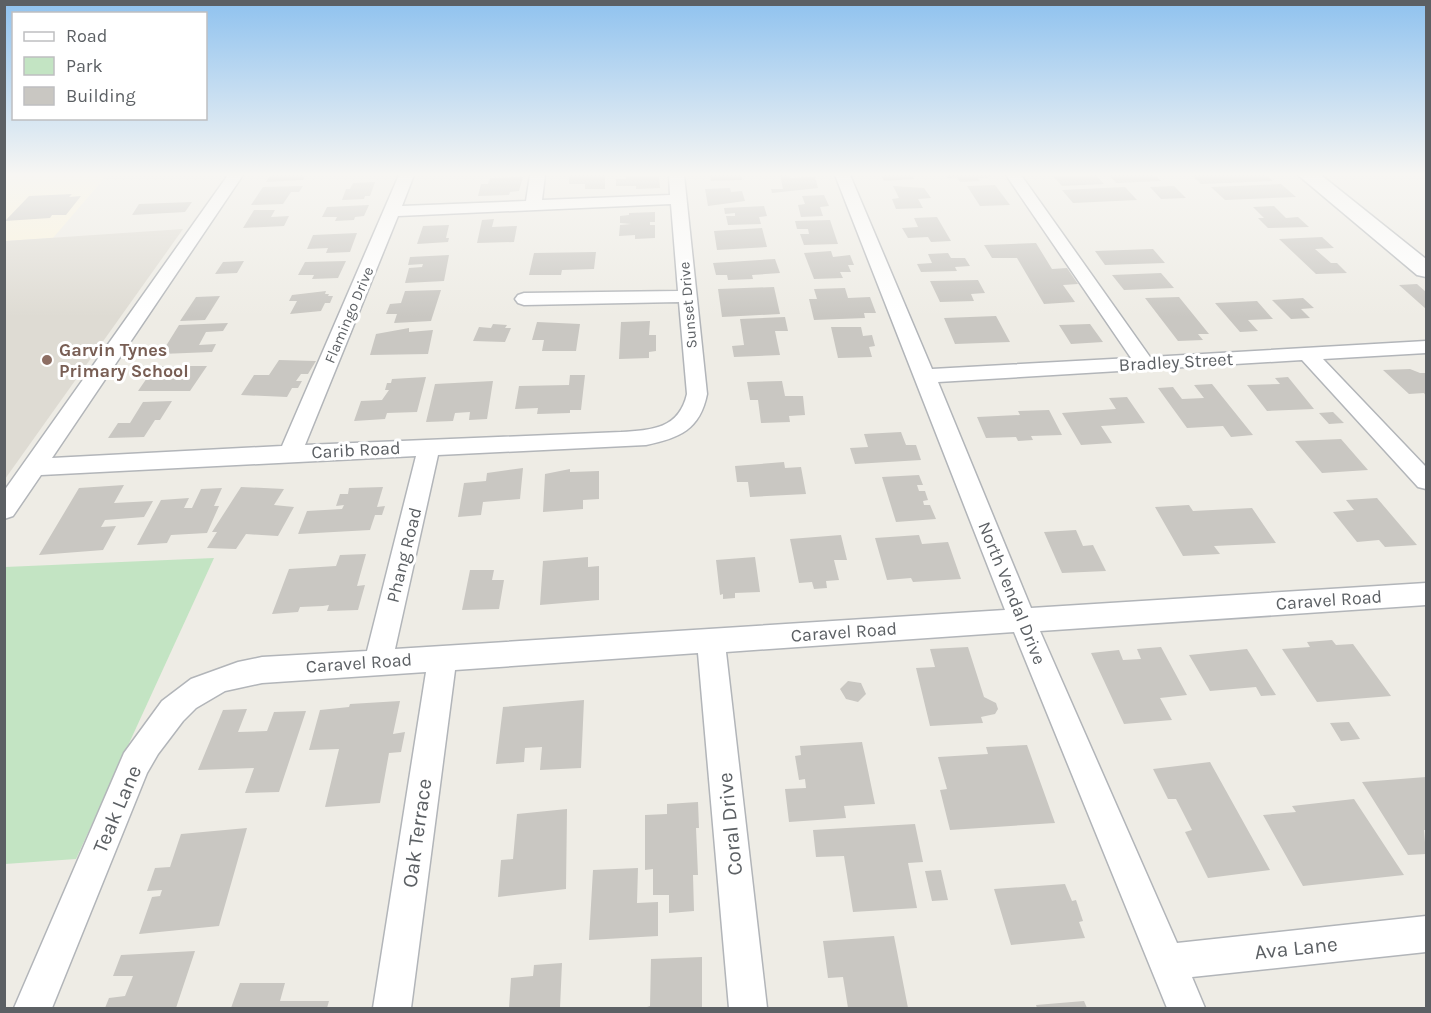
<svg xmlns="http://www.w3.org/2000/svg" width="1431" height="1013" font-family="Karla,sans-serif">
<rect width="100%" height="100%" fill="#eeece5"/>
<path fill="#fbf4dc" d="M5,175H107L53,238L5,241Z"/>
<path fill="#dedbd3" d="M183,229L5,479V241Z"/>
<path fill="#c3e4c3" d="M214,558L76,859L5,864V567Z"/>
<path fill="#c9c7c2" d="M270,175H306L303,180L266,182Z
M569,175H605V189H585V184H569Z
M659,175L660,188L636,189V186H616V179H626V176Z
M710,175H741L742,180L711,181Z
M780,175H789L790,178L815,177L818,188L772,193L771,189H783Z
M881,175H912L914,179L884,181Z
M946,175H990L992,177L978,178L980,181L960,182L957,177L947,178Z
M1096,175L1104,184L1062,186L1053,176Z
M1109,175H1155L1161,181L1116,183Z
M1192,175H1266L1273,181L1201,184Z
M523,177L519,191L510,192L509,195L478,196L481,184H488L490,178Z
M375,182L370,196H365L364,199L342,200L346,189H350L353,183Z
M1281,184L1296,197L1225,200L1211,187Z
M995,185L1010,205L980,206L967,186Z
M303,186L299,192H291L283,204L251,205L263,187Z
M893,186L924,188L931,198L918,199L923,208L896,209L892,199L899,198Z
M1174,186L1186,198L1161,199L1150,187Z
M1125,187L1137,200L1073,203L1062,190Z
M730,188L731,192L742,191L745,201L708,206L705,189Z
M72,194L69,197L81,196L66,215H52L50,218L5,221L29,196Z
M824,195L829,206L820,207L823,216L801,217L798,205L805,204L802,196Z
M192,202L185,212L132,215L139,204Z
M369,205L364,216L355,217L354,220L335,221L337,217H322L327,207Z
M764,206L767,216L759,217L761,224L728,225L726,216H735V213L725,214L724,208Z
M1274,206L1286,218L1298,217L1309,227L1268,228L1258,218H1264L1253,207Z
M254,210H275L271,217L289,216L284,226L243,228Z
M655,212V222H650V225H655V238L635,239V235L619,236L620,225L631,224L620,223V216L629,215V213Z
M937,217L951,241L931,242L928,237L908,238L902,228L918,227L914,218Z
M494,219L492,227L517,226L514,242L477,243L482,220Z
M830,220L838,244L804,245L800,234H809L808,229H797L795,221Z
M449,225L446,238H449L448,242L417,244L423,226Z
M762,228L767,247L717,250L714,231Z
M357,233L350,252L326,253L328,248L307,249L313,235Z
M1322,237L1334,248L1315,249L1331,263H1337L1347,273L1316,274L1279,239Z
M1036,243L1052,269L1067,268L1078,284L1063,285L1075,302L1044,304L1017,258H992L984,245Z
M1153,249L1165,263L1105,265L1095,251Z
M831,251L833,257L850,255L854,265H848L851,272H840L843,278L814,279L804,253Z
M596,252L594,269L562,270L561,275H529L534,253Z
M948,253L951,258H965L970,266L955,267L957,271L921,272L917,264L932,263L928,254Z
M449,255L444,281L405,283L409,268L422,267L423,264L408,265L410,257Z
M775,259L780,273L752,275L753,279L728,280L727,275H716L713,263Z
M244,261L237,273L215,274L223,262Z
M346,261L338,278L312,279L314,275H298L305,262Z
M1161,273L1174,288L1124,290L1112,275Z
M978,280L985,293L971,294L974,301L940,302L930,281Z
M1417,284L1426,292V309L1399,285Z
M774,287L780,314L722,317L718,289Z
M845,288L848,298L870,297L876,313H864L865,318L814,320L809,299H817L814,289Z
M441,290L431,321L394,323L397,314H386L390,304L401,303L405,291Z
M326,291L325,294H329L328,296H333L330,303H325L321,311L290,314L297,301H289L292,295Z
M220,296L205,320L180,321L196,297Z
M1179,297L1209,334H1198L1203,340L1178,341L1145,298Z
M1303,298L1314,308L1301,309L1310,318L1291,319L1272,300Z
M1257,301L1273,319L1248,320L1258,331L1240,332L1215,303Z
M996,316L1010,342L955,344L944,318Z
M785,317L788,331H775L780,355L734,357L732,346L744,345L740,319Z
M650,321L649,335H656V351L649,352V358L619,359L621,322Z
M537,322L580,324L576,351H542L544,340H532Z
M228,323L223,331L206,332L199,345L216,344L212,352L161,354L179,325Z
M493,324L507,325L505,328H511L505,342L473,341L479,327L491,328Z
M1090,324L1103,342L1071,344L1059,325Z
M831,327H861L863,336L872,335L875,346L869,347L872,357L838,358Z
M409,328V332L433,330L428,354L370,355L376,334Z
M279,360L316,361L308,374H301L296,381H302L298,388H292L287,397L241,395L254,375H269Z
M162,366H207L190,391H138L149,375H155Z
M1410,369L1420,373H1426V396L1424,393L1409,394L1383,370Z
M570,375H585L581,410H570V413L537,414L538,408L515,409L519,386L569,385Z
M426,377L417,412L387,413L385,419L354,421L361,401L382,400L389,390H385L387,383H391L392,379Z
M1288,377L1314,409L1267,411L1247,385L1280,384L1275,378Z
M493,381L487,419L469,420L470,412L455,413L453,421L426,422L435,384Z
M782,381L785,396H803L805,415L789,416L790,422L761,423L758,400H750L747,382Z
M1212,384L1253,435L1231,437L1223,426L1187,428L1158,388L1173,387L1182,399L1204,398L1194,385Z
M1127,397L1145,423L1101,426L1112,443L1081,445L1062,413L1116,409L1109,398Z
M172,401L160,420H155L144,437L108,438L118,423H130L143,402Z
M1049,410L1062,435L1031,436L1033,440L1018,441L1016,437L986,438L977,417L1020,415L1018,411Z
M1333,412L1344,423L1329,424L1319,413Z
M901,432L906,445H916L921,460L855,464L850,448L868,447L864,434Z
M1341,439L1368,470L1322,473L1295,441Z
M784,462L785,468L801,467L806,494L750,497L748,482H737L735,466Z
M523,468L520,499L483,502L481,515L458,517L464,483L486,481L487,473Z
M570,469V472L599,471V499L583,500V509L543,512L545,474Z
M919,475L923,485H917L919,491H925L928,500L923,501L924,505H930L936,519L896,522L882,477Z
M124,485L114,503L153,501L144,517L105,520L101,527L116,526L103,550L39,555L79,488Z
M241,487L284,489L274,505L294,507L278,536L246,534L236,549L207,548L217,532H212Z
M383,487L377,507L385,506L382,515H375L370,530L298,534L307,511L342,509L344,505L336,506L340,494H348L349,488Z
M222,488L214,506H219L207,533L171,535L167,543L137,545L161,500L189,498L184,508H192L201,489Z
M1377,498L1417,545L1385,547L1379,540L1357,542L1333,512L1354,510L1346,500Z
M1189,505L1193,511L1252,508L1276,543L1214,546L1220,554L1183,556L1155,507Z
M1076,530L1083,546L1093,545L1106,571L1062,573L1044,532Z
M841,535L847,560H834L839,580L826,581L827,588L814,589L812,582L799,583L790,539Z
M919,535L922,544L948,542L961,579L913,582L911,578L887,580L875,538Z
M366,554L357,586L365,585L358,610L327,611L329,605L323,606L300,607L298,612L272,614L289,569L336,566L340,555Z
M588,557V567L599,566V600L540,605L543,561Z
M755,557L760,592L735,593V598L723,599V594L720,595L716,560Z
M470,570H494L492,580H504L499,609L462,610Z
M1332,640L1336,645L1353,644L1391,696L1317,702L1282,649L1310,647L1307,642Z
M968,647L984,697L996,703L998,709L995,714L981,717L983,723L930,726L916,668L935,667L930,649Z
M1161,647L1187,695L1160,698L1172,720L1124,724L1091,653L1119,650L1123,660L1141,659L1137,649Z
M1247,649L1276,695L1261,696L1256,687L1210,691L1189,655Z
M848,681L861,683L866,694L858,702L846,699L840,689Z
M584,700L581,768L540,770L542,747L525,748L524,762L496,764L503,707Z
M400,701L393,734L405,732L401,752L389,753L380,803L325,807L339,749L309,750L320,710L349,707L350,704Z
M247,709L238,732L267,731L274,712L306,711L279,792L245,793L254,768L198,770L223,710Z
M1349,722L1360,739L1341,741L1330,723Z
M862,742L875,804L844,806L846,818L789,822L785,789L806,788L805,779L799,780L795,756L801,755L800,746Z
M1027,745L1055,823L950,830L940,790L947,789L938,757L988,754L986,747Z
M1210,762L1270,870L1208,878L1185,832L1192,830L1176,799H1168L1153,769Z
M1426,777V830H1424L1426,854L1408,855L1362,782Z
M1354,799L1404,875L1303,886L1263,815L1296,812L1292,806Z
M698,802L699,828H696L698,875H693L694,911L669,913V895H653V869L645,870V815L667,814V804Z
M567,809L566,889L498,897L501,860L513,859L517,814Z
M915,824L923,862L908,863L917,908L853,912L844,856L816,857L813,830Z
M247,828L219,926L139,934L152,897L160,896L162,890L147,891L155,868L170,867L181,834Z
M638,868L637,903L658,902V936L589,940L593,870Z
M941,870L948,900L932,901L925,871Z
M1065,884L1072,901L1076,900L1083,921L1079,922L1085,938L1011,945L994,889Z
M894,936L908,1008H848L843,977L828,978L823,941Z
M195,951L176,1008H105L109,998L125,996L133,976H113L121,955Z
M702,957V1008H644L650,1006L651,959Z
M562,963L560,1008H509L511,978L533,976L534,965Z
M240,983H285L280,1001H329L327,1008H231Z
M1084,1001L1087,1008H1037L1036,1005Z"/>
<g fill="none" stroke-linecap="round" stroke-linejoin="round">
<defs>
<path id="street" d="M228,175H243L52,458L282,446L399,175H414L402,206L526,201L530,175H545L542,200L670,195L669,175H684L707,394C700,430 679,438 646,445L438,455L395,649L1005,610L835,175H850L932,369L1131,358L1006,175H1021L1150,357L1426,341V353L1323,359L1426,467V489L1418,487L1302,360L938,382L1031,608L1426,583V605L1040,631L1177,943L1426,916V952L1192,977L1205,1008H1167L1014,632L726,652L767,1008H729L698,653L455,670L411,1008H373L426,672L262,683L225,691L196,708L183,721L158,754L147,773L52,1008H14L124,753L162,701L191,679L238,662L262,657L367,651L416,456L41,475L13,516L4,519V491ZM671,204L678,291L524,293L518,295L515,299L518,303L524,305L679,302L687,394C679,429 652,430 621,432L305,445L398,216Z"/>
<path id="secondary" d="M1298,175H1321L1426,259V277L1417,275Z"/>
</defs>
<use href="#street" stroke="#b2b5b9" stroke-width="3"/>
<use href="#secondary" stroke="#b3b7bb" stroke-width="3"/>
<use href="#street" fill="#fff" fill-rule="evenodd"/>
<use href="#secondary" fill="#fff" fill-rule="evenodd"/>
</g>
<linearGradient id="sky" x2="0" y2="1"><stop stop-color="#8fc2ef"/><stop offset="0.55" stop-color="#f7f6f3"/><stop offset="1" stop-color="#f7f6f3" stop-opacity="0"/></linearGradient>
<rect width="1431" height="317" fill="url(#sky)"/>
<circle fill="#8d6e63" stroke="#fff" stroke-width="2" cx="47" cy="360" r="6"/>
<g text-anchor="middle" stroke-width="6" stroke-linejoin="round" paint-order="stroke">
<g font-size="15" fill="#5c6064" stroke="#fff">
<text transform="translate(688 305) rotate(-95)" y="5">Sunset Drive</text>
<text transform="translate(349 315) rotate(-67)" y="5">Flamingo Drive</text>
</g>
<g font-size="18" font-weight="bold" fill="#785e54" stroke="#fff" text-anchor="start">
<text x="59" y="356">Garvin Tynes<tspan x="59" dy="21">Primary School</tspan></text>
</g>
<g font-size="18" fill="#5c6064" stroke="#fff">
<text transform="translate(1176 362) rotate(-3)" y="6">Bradley Street</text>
<text transform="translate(356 450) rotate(-3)" y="6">Carib Road</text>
<text transform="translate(404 555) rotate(-76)" y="6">Phang Road</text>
<text transform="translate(1012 593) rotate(68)" y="6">North Vendal Drive</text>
<text transform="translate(1329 600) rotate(-4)" y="6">Caravel Road</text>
<text transform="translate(844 632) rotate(-4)" y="6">Caravel Road</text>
<text transform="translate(359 663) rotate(-4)" y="6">Caravel Road</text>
</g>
<g font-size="21" fill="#5c6064" stroke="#fff">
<text transform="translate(117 809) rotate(-67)" y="7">Teak Lane</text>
<text transform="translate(730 824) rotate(-96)" y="7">Coral Drive</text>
<text transform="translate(417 833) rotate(-82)" y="7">Oak Terrace</text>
<text transform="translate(1296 948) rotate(-6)" y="7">Ava Lane</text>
</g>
</g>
<rect width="1431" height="1013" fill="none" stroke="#5c6064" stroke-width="12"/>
<rect x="12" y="12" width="195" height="108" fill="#ffffff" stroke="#bebfc1" stroke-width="1.5"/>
<rect x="24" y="32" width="30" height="9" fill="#ffffff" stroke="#bebfc1" stroke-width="1.5"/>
<text x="66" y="42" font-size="18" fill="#5c6064">Road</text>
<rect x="24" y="57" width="30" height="18" fill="#c3e4c3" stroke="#bebfc1" stroke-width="1.5"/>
<text x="66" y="72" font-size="18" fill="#5c6064">Park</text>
<rect x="24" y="87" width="30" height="18" fill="#c9c7c2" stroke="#bebfc1" stroke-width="1.5"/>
<text x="66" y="102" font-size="18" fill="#5c6064">Building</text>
</svg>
